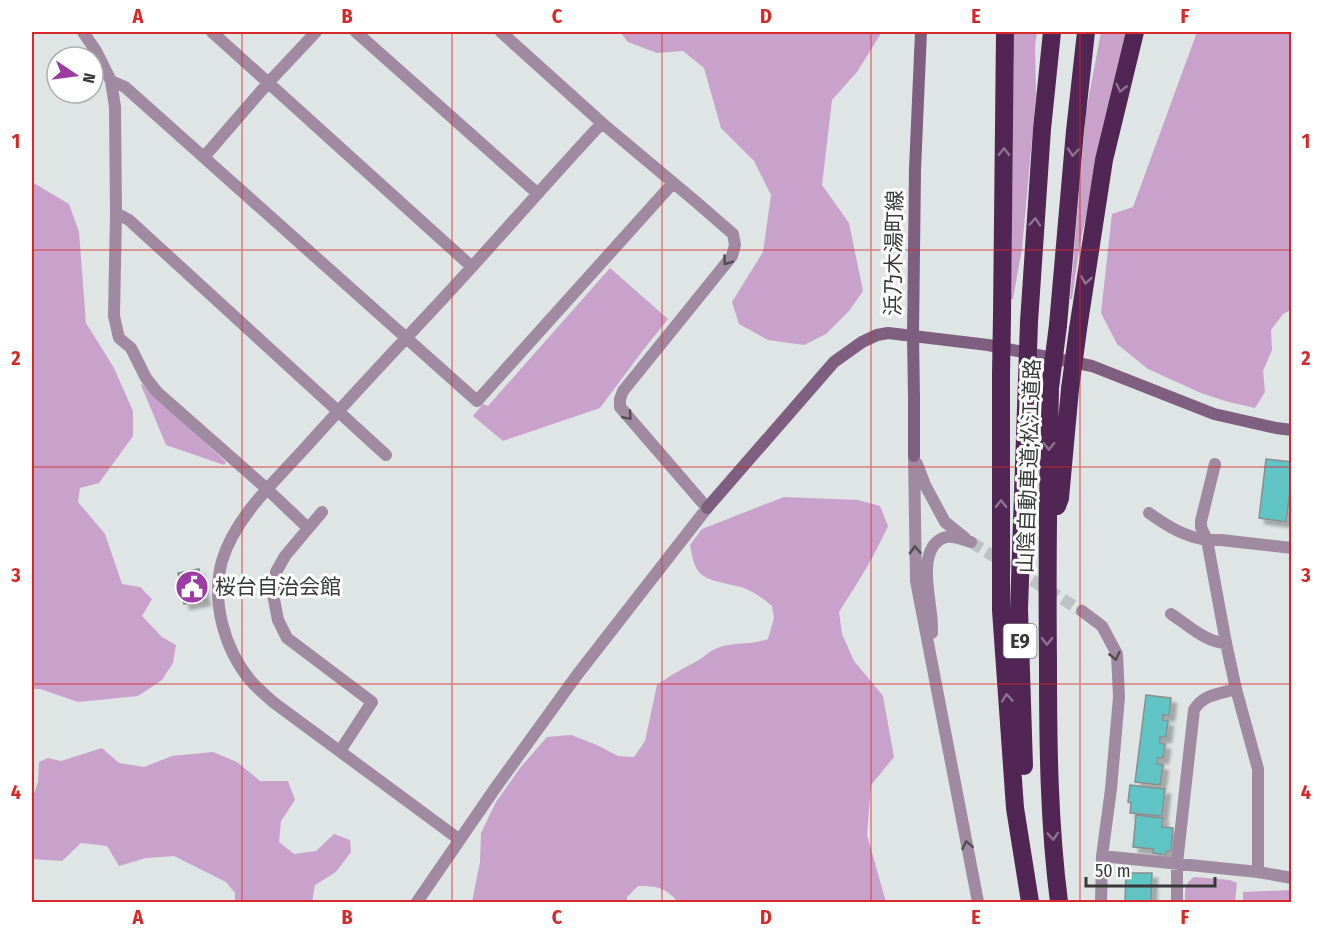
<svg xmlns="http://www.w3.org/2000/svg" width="1323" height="934" font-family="'Fira Sans Condensed','Noto Sans JP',sans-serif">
<defs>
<filter id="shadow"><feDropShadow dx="5.5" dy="5.5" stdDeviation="1.5" flood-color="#0004"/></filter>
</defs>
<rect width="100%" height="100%" fill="#dfe4e4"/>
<path fill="#c8a2ca" d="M620,32H880V35L857,72L832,100L822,185L849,223L863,291L849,311L826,334L804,345L768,340L739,324L732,302L763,252L771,195L754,161L721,128L704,68L683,51L657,53L628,42Z
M1014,32H1037L1035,46L1036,95L1022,249L1013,299H1011Z
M1101,32H1128L1080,243L1072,299H1070L1086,112Z
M1197,32H1291V310L1283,314L1271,330L1272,350L1263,371L1265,392L1255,408L1225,401L1201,393L1148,369L1117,344L1101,313L1112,214L1133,207Z
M32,182L69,204L79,232L86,323L114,368L133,411V436L99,483L80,488L78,502L105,534L122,584L140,587L152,599L142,616L162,637L176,645L173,663L162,680L138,696L78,702L40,689H32Z
M610,268L668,319L644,349L600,408L503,441L473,416L483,404L488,406Z
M142,384L226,462L224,465L166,445L141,385Z
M784,497L858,500L880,506L888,526C874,557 857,584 839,612L842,634L854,661L883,696L894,757L871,785L867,835L886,902H678C665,887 657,886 638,886L627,897V902H472L480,862L481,833L496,802L520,768L547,737L571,735L597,745L618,756L634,757L645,741L657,685C671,675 682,669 697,661C703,658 707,653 713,650C730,641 750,646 768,639L774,618L772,606C764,599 754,592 744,588C732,584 707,582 699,572C693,565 692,554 690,545L702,529Z
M102,748L119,763L144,767L172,756L213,752L237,762L260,781H288L295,800L281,821L279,842L294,854L316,851L334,834L350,840L351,852L336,872L315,885L312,902H235V893L226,882L174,856L146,858L119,866L107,846L81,843L62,861L32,859V800L38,782L39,762L48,758L61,761Z
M1194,877L1230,880L1237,883L1235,902H1185C1185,892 1184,883 1194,877Z
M1291,890V902H1243V892Z"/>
<path fill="#60c4c4" stroke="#898e8e" stroke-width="1.5" filter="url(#shadow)" d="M1266,459L1292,462V476L1286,522L1259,518Z
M199,569L205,600L184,604L178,573Z
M1146,695L1171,698L1169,716L1163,715V720L1168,721L1166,737H1160V743L1165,744L1163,758H1158L1157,764L1163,765L1160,785L1135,782Z
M1130,785L1165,789L1162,816L1130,813L1131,803L1128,802Z
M1136,815L1163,818L1162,827L1173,828L1171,851H1167L1166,855L1153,853V849L1133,847Z
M1126,873H1152L1151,902H1125Z"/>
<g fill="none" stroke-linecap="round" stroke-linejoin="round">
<path stroke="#bdc2c2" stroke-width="12" stroke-dasharray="12 6" stroke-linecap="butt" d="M971,542L1082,611"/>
<path stroke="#a08aa1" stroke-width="12" d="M83,32L96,51L111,81L115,107L116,213L114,316L119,338L131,348L146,378L157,392L267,489L308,528
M212,32L472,267
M356,32L537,193
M111,81L125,87L477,401L673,183
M204,157L268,83L316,32
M116,213L129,220L386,455
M914,456L916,581L978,902
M917,464L925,485L945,522L965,538
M322,512L285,556L276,572L273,594L278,620L287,638L372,702L340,751
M1149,513C1167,526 1185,537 1207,540
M1207,540L1201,527V521L1215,464
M1082,611L1102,626L1117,654L1119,697L1111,789L1102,856L1101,902
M1171,614C1187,624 1206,643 1226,643
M932,633C932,627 932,620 931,614C929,593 918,549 943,538C952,534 963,540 971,542
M1236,689L1226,643L1207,540H1221L1292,548
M460,840L273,702C265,695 257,688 250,680C224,648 211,601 222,561C235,517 275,481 305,448C348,400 393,352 437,305C493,245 546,183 602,123
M1102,856L1258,872L1292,878
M417,902L496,787L577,675L707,508L620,407V399L623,391L732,256L735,245L733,234L695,201L602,123L501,32
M1177,902V863L1194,710C1203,694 1220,694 1236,689L1258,769V872"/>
<path stroke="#7e5f80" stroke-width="12" d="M914,456V397L913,335L915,169L921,32
M707,508L834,362L862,342L877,335L888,333L988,345L1092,366L1214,414L1276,428L1292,430"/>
<path stroke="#512654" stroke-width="18" d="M1002,316L1005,32
M1029,322L1042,129L1052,32
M1058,325L1075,131L1086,32
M1078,329L1104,160L1135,32
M1001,375V610L1015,808L1030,902
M1050,388C1048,481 1047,573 1048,666C1048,745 1049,824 1059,902
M1057,506L1060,498L1070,389
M1024,766L1019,609L1027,379"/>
<path stroke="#512654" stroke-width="18" d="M1001,375L1002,316
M1027,379L1029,322
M1050,388L1058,325
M1070,389L1078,329"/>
</g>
<defs><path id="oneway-chevron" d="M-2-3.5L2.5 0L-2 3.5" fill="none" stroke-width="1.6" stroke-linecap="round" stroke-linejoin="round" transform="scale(1.5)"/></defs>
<g stroke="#8e7290">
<use href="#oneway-chevron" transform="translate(1121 88) rotate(103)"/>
<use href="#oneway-chevron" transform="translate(1004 152) rotate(-89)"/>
<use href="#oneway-chevron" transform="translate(1073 152) rotate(95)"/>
<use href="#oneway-chevron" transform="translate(1035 222) rotate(-86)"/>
<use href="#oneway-chevron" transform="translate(1086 280) rotate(99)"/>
<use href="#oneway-chevron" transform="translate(1049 446) rotate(91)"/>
<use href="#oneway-chevron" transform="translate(1001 504) rotate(-90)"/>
<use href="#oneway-chevron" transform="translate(1047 641) rotate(90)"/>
<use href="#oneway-chevron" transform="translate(1007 698) rotate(-94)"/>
<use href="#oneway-chevron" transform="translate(1053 836) rotate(86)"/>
</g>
<g stroke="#514d53">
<use href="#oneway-chevron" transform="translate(727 261) rotate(125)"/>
<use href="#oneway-chevron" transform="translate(628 416) rotate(49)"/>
<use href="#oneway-chevron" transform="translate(915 550) rotate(-92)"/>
<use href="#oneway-chevron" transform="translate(1115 656) rotate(77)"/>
<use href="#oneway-chevron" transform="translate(967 845) rotate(-101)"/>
</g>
<path fill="none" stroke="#d62828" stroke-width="1.5" stroke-opacity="0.55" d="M242,32V902M452,32V902M662,32V902M871,32V902M1080,32V902M32,250H1292M32,467H1292M32,684H1292"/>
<defs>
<symbol id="civic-disc" viewBox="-11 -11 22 22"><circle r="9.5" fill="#9c3ba3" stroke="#fff"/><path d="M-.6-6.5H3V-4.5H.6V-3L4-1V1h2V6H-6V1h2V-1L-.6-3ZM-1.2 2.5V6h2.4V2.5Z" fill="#fff"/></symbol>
</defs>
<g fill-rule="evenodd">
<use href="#civic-disc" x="173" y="568" width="38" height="38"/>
</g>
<g text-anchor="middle" stroke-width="6" stroke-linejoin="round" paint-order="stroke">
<rect fill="#fff" stroke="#737474" stroke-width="1.5" x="1003.5" y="624" width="33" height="34" rx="4.5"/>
<g font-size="20" font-weight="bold" fill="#373939">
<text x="1020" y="648">E9</text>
</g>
<g font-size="21" fill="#373939" stroke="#fff">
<text transform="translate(894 253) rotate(-89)" y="7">浜乃木湯町線</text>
<text transform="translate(1029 466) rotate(-88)" y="7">山陰自動車道;松江道路</text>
</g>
<g font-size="21" fill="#373939" stroke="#fff" text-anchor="start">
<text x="215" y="594">桜台自治会館</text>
</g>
</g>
<rect width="1323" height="934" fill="none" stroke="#ffffff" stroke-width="66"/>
<g transform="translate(75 75) rotate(103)"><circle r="28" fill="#ffffff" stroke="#afb0b0" stroke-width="1.5"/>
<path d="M0-4.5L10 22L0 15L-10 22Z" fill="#9c3ba3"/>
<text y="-9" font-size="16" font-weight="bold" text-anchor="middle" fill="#373939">N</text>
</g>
<path d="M1086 877v9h129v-9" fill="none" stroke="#373939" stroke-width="3"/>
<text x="1095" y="877" font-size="18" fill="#373939" stroke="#ffffff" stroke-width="4.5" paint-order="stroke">50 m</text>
<rect x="33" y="33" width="1257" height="868" fill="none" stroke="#d62828" stroke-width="2"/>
<g font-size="20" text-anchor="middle" font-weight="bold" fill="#d62828">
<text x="138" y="23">A</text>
<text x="347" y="23">B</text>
<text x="557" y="23">C</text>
<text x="766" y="23">D</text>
<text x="976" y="23">E</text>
<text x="1185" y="23">F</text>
<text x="16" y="148">1</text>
<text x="1306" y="148">1</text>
<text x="16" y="365">2</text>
<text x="1306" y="365">2</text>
<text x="16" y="582">3</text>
<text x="1306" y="582">3</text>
<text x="16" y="799">4</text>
<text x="1306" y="799">4</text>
<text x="138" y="924">A</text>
<text x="347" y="924">B</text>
<text x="557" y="924">C</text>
<text x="766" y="924">D</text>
<text x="976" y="924">E</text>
<text x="1185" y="924">F</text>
</g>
</svg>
